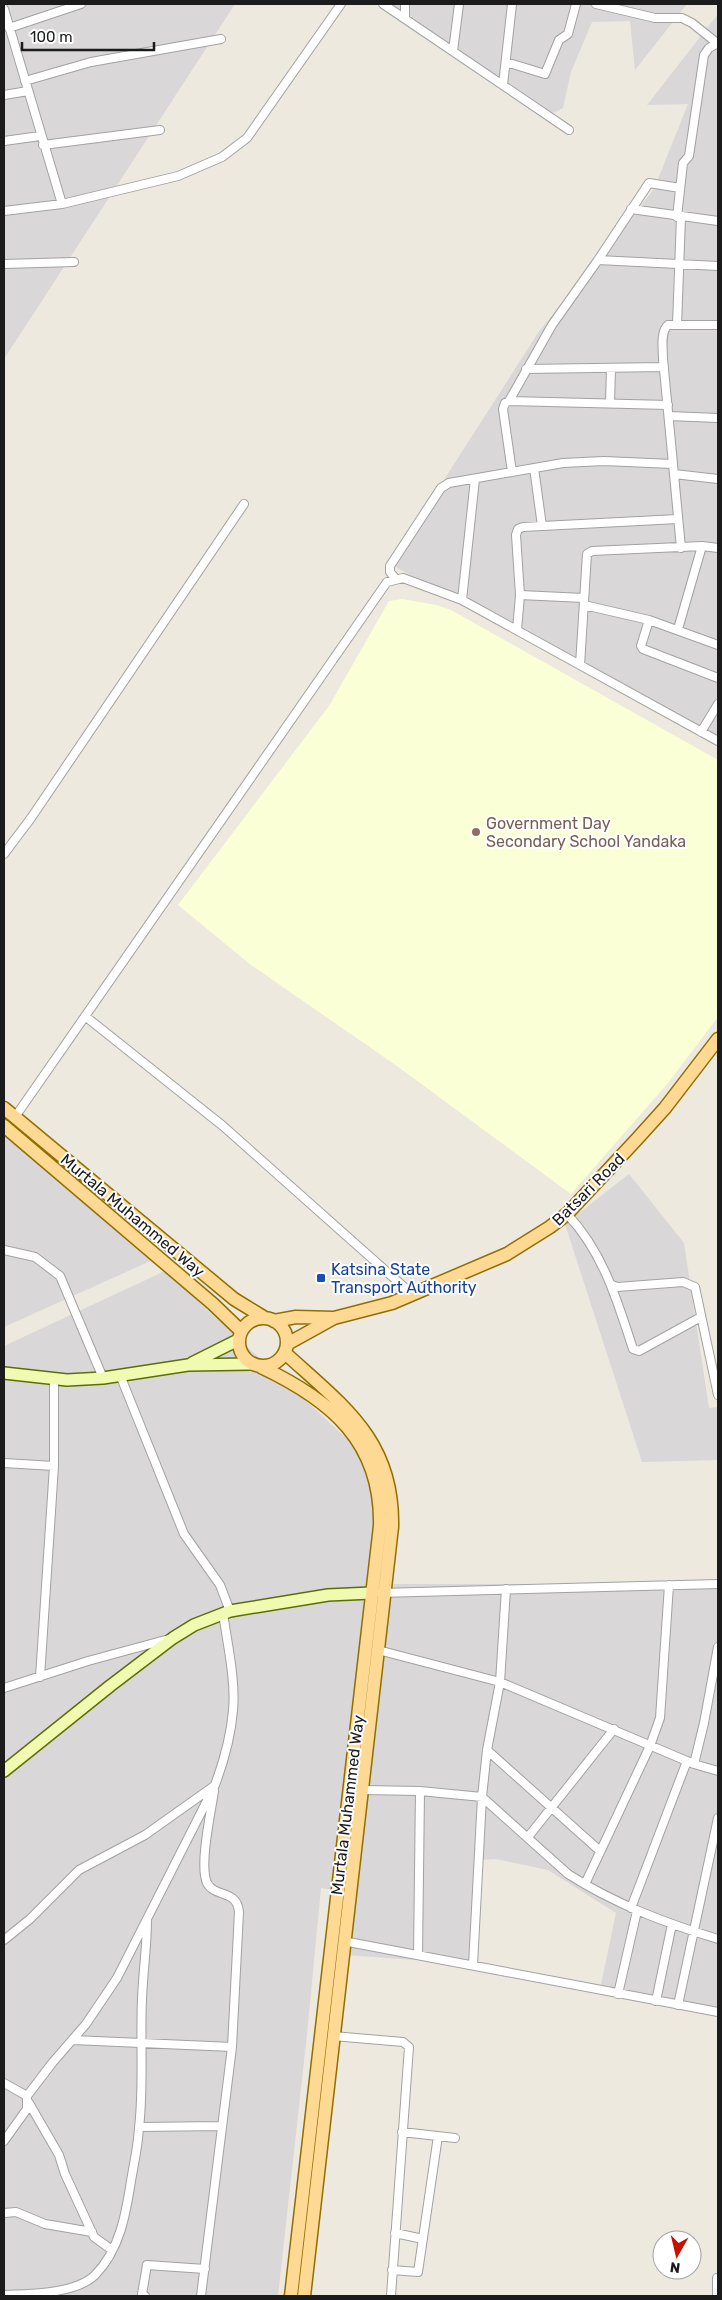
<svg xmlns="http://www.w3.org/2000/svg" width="722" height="2300" font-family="Rubik,sans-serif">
<rect width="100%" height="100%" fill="#ede9df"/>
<path fill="#d9d7d7" d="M4,4H235L4,359Z
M387,4H687L635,70L630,21L592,22L571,72L563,108L547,116Z
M718,14V744L390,564L538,333L654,189L688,104L647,105Z
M4,1128L155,1259L4,1327Z
M629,1174L684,1243L709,1408L718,1407V1460L642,1462L565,1224Z
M165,1271L371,1461L378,1584H718V2008L600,1989L616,1913L548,1870L496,1859L478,1860L472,1964L346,1955L349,1892L321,1888L307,2034L278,2296H4V1346Z"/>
<path fill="#fbffd6" d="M402,599L436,605L451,610L718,760V1017L668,1083L571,1194L397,1066L251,965L178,905L329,706L389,601Z"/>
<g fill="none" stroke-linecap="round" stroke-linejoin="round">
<defs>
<path id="street" d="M383,4L569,130
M596,4L655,18H682L692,23L717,43
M4,9L62,204
M405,18V4
M9,28L81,4
M453,51L459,4
M506,62L545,74L559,40L568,34L576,4
M25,81L91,62L221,39
M503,85L512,4
M4,95L28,91
M4,141L40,136
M43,145L160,130
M631,209L718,221
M4,211L62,204L178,176L222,157L247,138L341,4
M677,217L683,163L689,156L704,55L709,48L718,43
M598,260L718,266
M4,264L74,262
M677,325L681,217
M526,369L664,367
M509,401L668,405
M610,403L611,368
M669,416L718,418
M534,468L542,526
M512,472L503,409L505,403L509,401L552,325L598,260L649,183L680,188
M674,474L718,479
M681,548L663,359C663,349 660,332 668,325H718
M395,578L390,572V566L441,488L449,483L563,463L604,461L673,464
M520,595L584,598
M462,600L475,479
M584,605L649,620L718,645
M649,620L641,646L643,649L718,678
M678,629L702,546
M517,630L520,595L516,535L518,529L523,527L678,519
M580,665L587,554L592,551L702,546L718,548
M701,732L718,704
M4,854L31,818L244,504
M85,1016L223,1126L413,1295
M15,1117L387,582L403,578L462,600L718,741
M567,1214C603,1252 617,1300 633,1349L639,1351L701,1317
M4,1250L35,1257L60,1276L103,1378
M612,1285L617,1287L683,1282L695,1287L718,1395
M120,1375L184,1534L220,1585L230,1611
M4,1463L54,1466
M380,1593L718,1584
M378,1650L500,1682L694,1764L718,1771
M40,1677L54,1466V1380
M4,1688L88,1661L169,1639
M487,1750L600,1851
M694,1764L704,1723L718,1647
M363,1790L420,1791L482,1797L568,1874C615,1904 665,1923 718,1939
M528,1837L614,1729
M585,1884L650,1746L660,1718L669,1585
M631,1908L687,1761
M4,1940L30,1919L79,1870L145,1835L214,1786
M343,1941L718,2012
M418,1955L420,1791
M473,1965L482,1797L487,1750L500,1682L506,1589
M618,1994L637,1911
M656,2001L672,1924
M678,2005L718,1818
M333,2036L403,2042L409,2047L391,2296
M73,2040L232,2047
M4,2083L27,2096
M29,2103L59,2155L65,2174L94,2237L112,2250
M140,2127L222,2126
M402,2132L455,2138
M4,2141L27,2109V2096L53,2062L86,2024L117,1978L215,1785C224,1761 231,1735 233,1710C236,1681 227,1642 223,1613
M4,2213L16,2212L45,2224L92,2232
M395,2233L423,2239
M392,2270L418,2272L438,2136
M717,2278V2296
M4,2295C29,2294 76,2294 95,2275C120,2250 126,2213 131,2181C134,2163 138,2146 139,2128C144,2085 140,2042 142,1999C143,1972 147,1946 147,1919
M145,2296L142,2294L147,2265L205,2269
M201,2296L232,2047L239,1912C237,1889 215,1898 207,1883C199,1865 211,1812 214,1791"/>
<path id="secondary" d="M192,1363L238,1340
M4,1373L67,1380L103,1378L188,1365L251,1364
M4,1771L110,1686L173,1638L194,1625L230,1611L328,1595L371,1593"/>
<path id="primary" d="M4,1108L234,1299L265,1318
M4,1126L213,1304L241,1331
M239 1342a24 24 0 1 1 48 0a24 24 0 1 1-48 0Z
M274,1321L296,1317L334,1318
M287,1344L334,1318L392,1303L507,1254L550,1227L567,1214L637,1139L665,1108L718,1039
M285,1353C343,1406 394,1440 392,1527L304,2296
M261,1367C331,1400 382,1442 380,1526L291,2296"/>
</defs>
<use href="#street" stroke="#a2a2a2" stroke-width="10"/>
<use href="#secondary" stroke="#5b7003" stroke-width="14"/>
<use href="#primary" stroke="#916e00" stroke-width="15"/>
<use href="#street" stroke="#fff" stroke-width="8"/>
<use href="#secondary" stroke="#f0fab0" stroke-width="11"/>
<use href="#primary" stroke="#fdd994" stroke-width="12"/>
</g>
<circle fill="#8d6e63" stroke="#fff" stroke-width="2" cx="476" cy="832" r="5"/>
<rect fill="#1a4fb4" stroke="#fff" stroke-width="2" x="316" y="1273" width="10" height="10" rx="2.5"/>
<g text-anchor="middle" stroke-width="4" stroke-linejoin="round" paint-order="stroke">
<g font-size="16" fill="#785e54" stroke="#fff" text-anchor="start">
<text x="486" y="829">Government Day<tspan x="486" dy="18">Secondary School Yandaka</tspan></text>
</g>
<g font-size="16" fill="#1b1b1b" stroke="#fff">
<text transform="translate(588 1189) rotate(-45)" y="6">Batsari Road</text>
<text transform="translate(133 1215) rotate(40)" y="6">Murtala Muhammed Way</text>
<text transform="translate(347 1805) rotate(-83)" y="6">Murtala Muhammed Way</text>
</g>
<g font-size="16" fill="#164399" stroke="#fff" text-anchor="start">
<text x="331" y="1275">Katsina State<tspan x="331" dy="18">Transport Authority</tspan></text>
</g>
</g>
<rect width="722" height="2300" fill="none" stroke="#1b1b1b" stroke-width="10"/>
<g transform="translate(677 2255) rotate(188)"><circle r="24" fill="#ffffff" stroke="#a4a4a4"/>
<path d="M0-4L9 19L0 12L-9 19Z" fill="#c51100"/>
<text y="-8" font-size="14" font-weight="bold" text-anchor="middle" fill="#1b1b1b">N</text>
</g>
<path d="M22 42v8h132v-8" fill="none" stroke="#1b1b1b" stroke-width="2.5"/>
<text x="30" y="42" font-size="15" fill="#1b1b1b" stroke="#ffffff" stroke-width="4" paint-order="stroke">100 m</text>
</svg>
